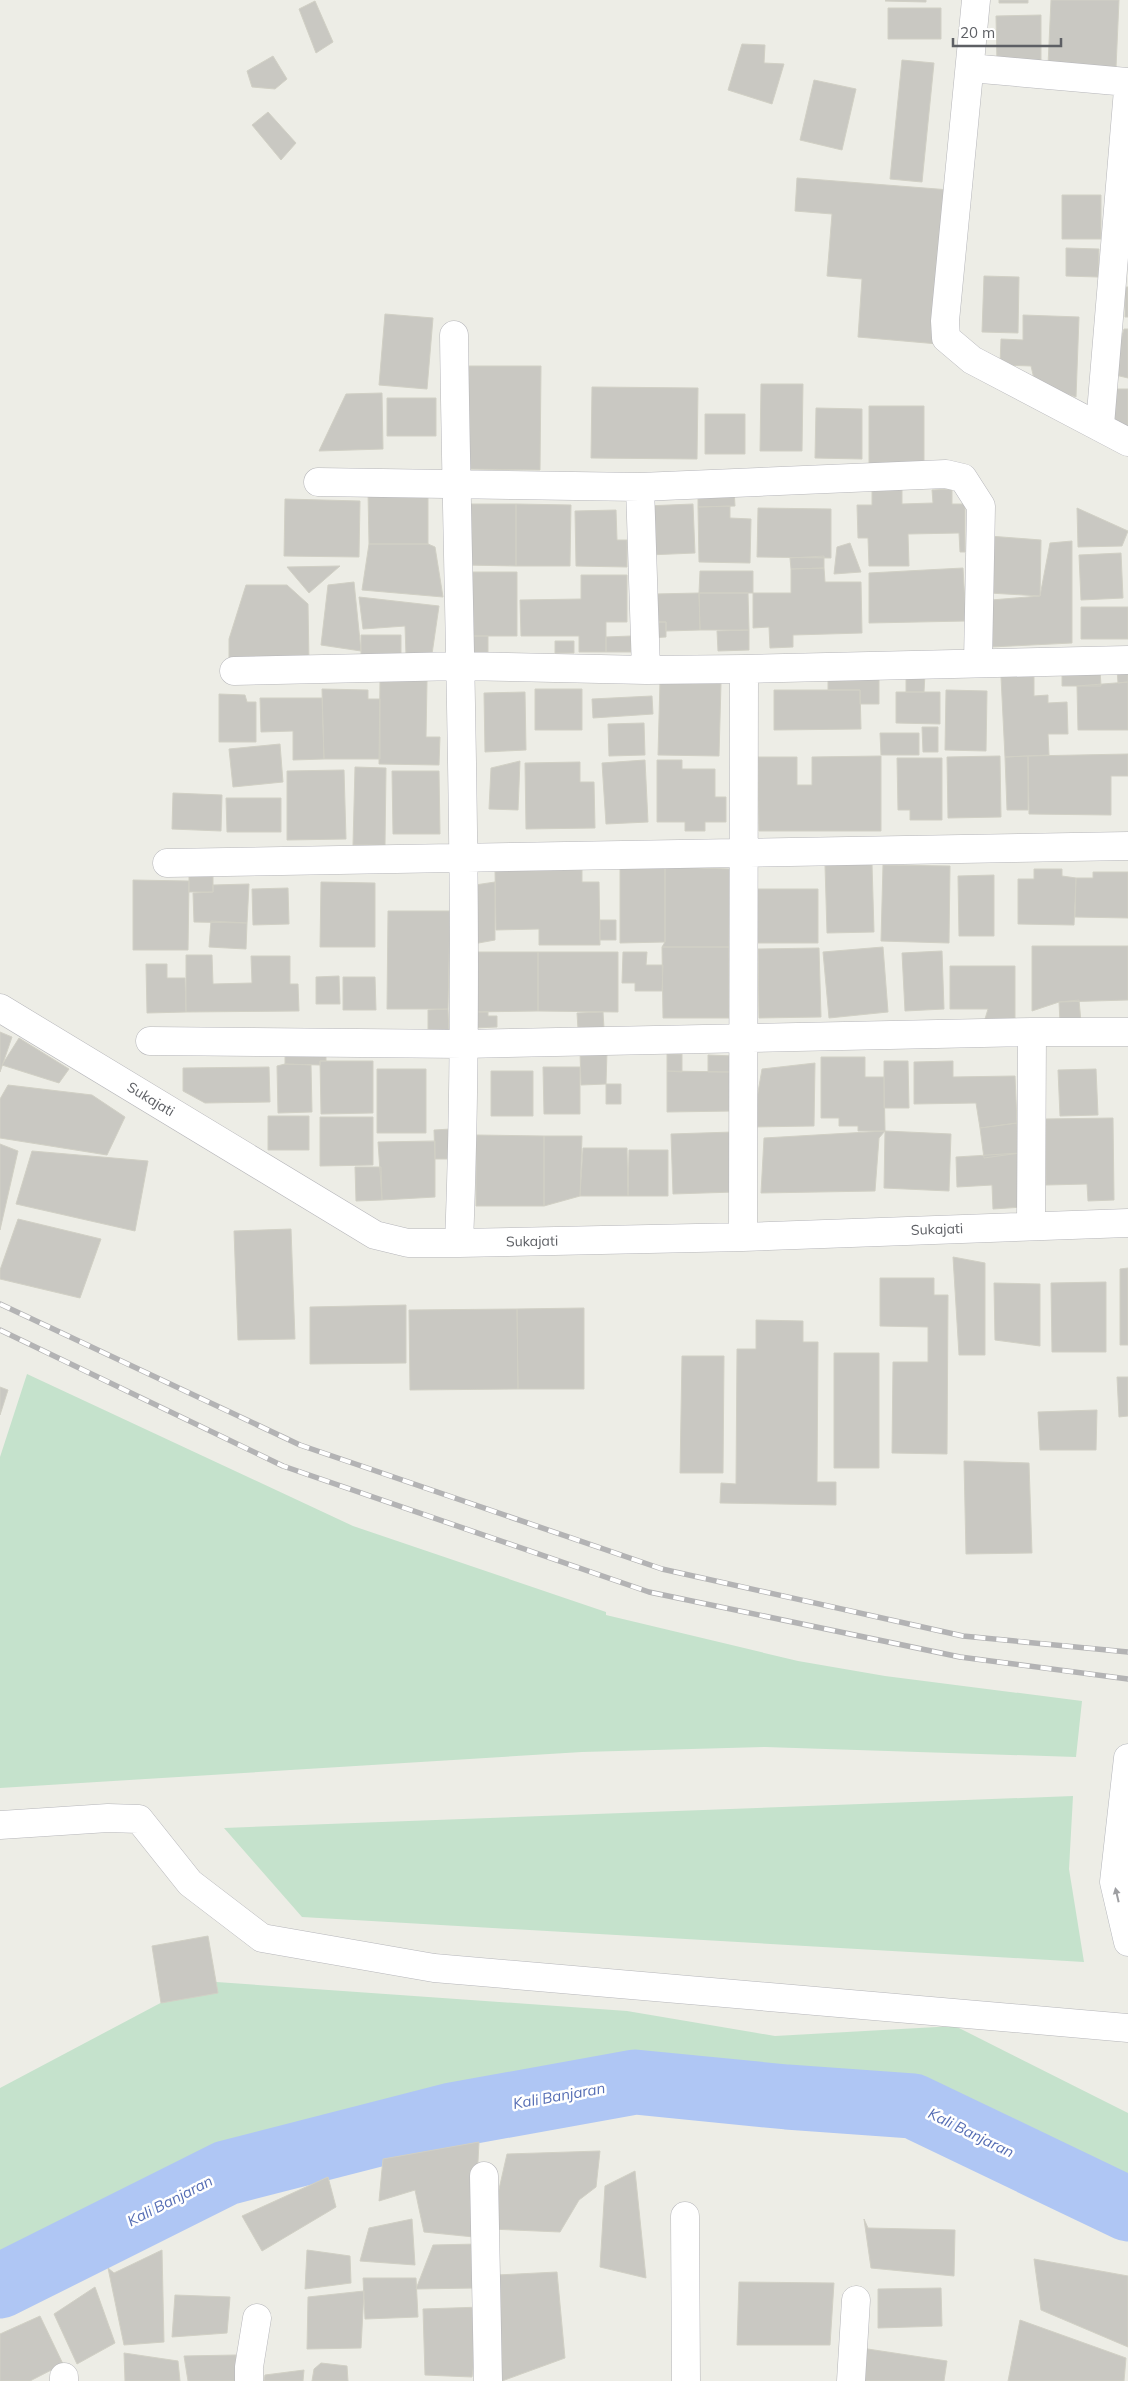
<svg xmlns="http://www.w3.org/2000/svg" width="1128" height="2381" font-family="Mulish,sans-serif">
<rect width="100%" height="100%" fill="#edede6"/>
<path fill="#c5e2cc" d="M27,1374L353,1526L606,1612V1615L798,1661L885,1676L1082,1701L1076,1757L765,1747L582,1752L0,1788V1457Z
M1073,1796L1069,1869L1084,1962L302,1917L224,1828Z
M202,1981L627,2011L775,2036L955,2026L1128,2113V2209L913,2106L787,2097L634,2082L452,2115L226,2173L0,2286V2088Z"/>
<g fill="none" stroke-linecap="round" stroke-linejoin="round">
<path stroke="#afc6f4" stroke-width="65" d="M0,2286L226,2173L452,2115L635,2082L787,2097L913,2106L1128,2209"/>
</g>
<path fill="#c9c8c2" stroke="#d1d0c5" d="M886,0H926V2L885,1Z
M999,0H1028V3H999Z
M1051,0H1119L1116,68L1048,65Z
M315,1L333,42L316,53L299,9Z
M888,8H941V39H888Z
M1041,15V63L997,64L996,16Z
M742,44L765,45L764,63L784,64L772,104L728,90Z
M273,56L287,79L275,89L252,87L247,71Z
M902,60L934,63L922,182L890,179Z
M814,80L856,89L842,150L800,140Z
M268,112L296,143L281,160L252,125Z
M797,178L950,190L938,344L858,337L862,279L827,276L832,214L795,211Z
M1062,195H1101V239H1062Z
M1066,248L1099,249L1098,277L1066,276Z
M984,276L1019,277L1018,333L982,332Z
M1125,287H1128V317H1125Z
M385,314L433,318L427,389L379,385Z
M1023,315L1079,317L1076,397L1035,383L1031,366L1000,365L1001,339L1023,340Z
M1124,329H1128V378L1111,374Z
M464,366H541L540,470L463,469Z
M761,384H803L802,451H760Z
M592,387L698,388L697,459L591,458Z
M1113,389H1128V430L1113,419Z
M382,393L383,449L319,451L346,394Z
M387,398H436V436H387Z
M869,406H924V463L869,464Z
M816,408L862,409V459L815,458Z
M705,414H745V454H705Z
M872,487H902V504L933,503L932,490L952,489V504H965V552H960L959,533L908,534L909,566H869L868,538H858L857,505H872Z
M734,489L735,506L698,507V490Z
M428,491V544H369L368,492Z
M285,499L360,501L359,557L284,556Z
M464,504H516V566L464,565Z
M516,504L571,505L570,566H516Z
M693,504L695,553L648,555L646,506Z
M730,506V518L751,519L750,563L699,562L698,507Z
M758,508L831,509V558L757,557Z
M1077,508L1128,531L1122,546L1078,547Z
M616,510L617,540H627V567L576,566L575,511Z
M989,536L1041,540L1040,596L989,593Z
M1072,541V643L991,647V600L1040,596L1050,543Z
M850,543L861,572L834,574L837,547Z
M369,544H428L435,547L443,597L362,590Z
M1121,553L1123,598L1081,600L1079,555Z
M824,556V568L791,569L790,558Z
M340,566L309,593L287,567Z
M824,568L825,582H861L862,633L793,635V647L770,648L769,627L753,628V593H791V569Z
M963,568L966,621L869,623V573Z
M700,571H753V593H699Z
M463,572H517V636H464Z
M581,575H627V622H606V652H579V636H521L520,600L581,599Z
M354,582L361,651L321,645L328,585Z
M246,585H287L308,604L309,663L229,664V639Z
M699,593L700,630L666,631V622H656L655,594Z
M699,593H748L749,630H700Z
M359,597L439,606L432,654L406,655L405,626L363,629Z
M1081,607H1128V639H1081Z
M649,622H666V637L649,638Z
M749,630V650L718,651L717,631Z
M361,635H401V657H361Z
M464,636H488V656L464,657Z
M631,636V652H606V637Z
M555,641H574V653H555Z
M1117,669H1128V682L1118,683Z
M1062,670H1100L1101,686H1062Z
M828,674H879V704H860V690H828Z
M906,674H925L924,692H906Z
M1034,676V696L1048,695V703L1067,702L1068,734H1048L1049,755L1005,757L1001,677Z
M380,680L427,681L426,737H440L439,765L379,764Z
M660,681L721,683L719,756L658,755Z
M1128,682V730H1078L1077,686Z
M322,689L368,690V699H380V759H324Z
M535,689H582V730H535Z
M774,690H860L861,729L774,730Z
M946,690L987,691L986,751L945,750Z
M525,692L526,750L485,752L484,693Z
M896,692H940V724L896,723Z
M219,694L245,695L247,702H256V742H219Z
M652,696L653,714L593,718L592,699Z
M260,698H322L324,759L293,760V731L261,732Z
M644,723L645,755L609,756L608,724Z
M922,727H938V752H923Z
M880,733H919V755H881Z
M280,744L283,782L233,787L229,749Z
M1128,754V776H1111V815L1029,814L1028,756Z
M881,756V831H759L758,757H797V785H812V757Z
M1000,756L1001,817L948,818L947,757Z
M1028,756V810H1007L1005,757Z
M897,758H942V820H910V810H898Z
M645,760L648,822L606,824L602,763Z
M657,760H682V769H715V797H726V822H705V831H685V822H657Z
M520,761L518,810L489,809L491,768Z
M580,762V782H594L595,828L526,829L525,763Z
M355,767L386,768L385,845H353Z
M344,770L346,839L287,840V771Z
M392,771H439L440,834H393Z
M173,793L222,795L221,831L172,829Z
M226,798H281V832H227Z
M872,864L874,932L827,933L825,865Z
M883,865L950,866L949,943L881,941Z
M620,867H665V942L620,943Z
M665,867L730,869L729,947H662L665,942Z
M189,869H213V892H189Z
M1034,869H1062V876L1076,878L1074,925L1018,924V879H1034Z
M495,870H582V882H599L600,945H539V929L496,930Z
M1093,872H1128V918L1075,917L1076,878H1093Z
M994,875V936H959L958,876Z
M133,880L189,881L188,950H133Z
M321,882L375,883V947H320Z
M495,882V940L473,944L475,885Z
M249,884L247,923L194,922L193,893L213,892V885Z
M288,888L289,924L253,925L252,889Z
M752,889H818V943H752Z
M388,911H450L448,1009H387Z
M600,920H616V940H600Z
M211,921L247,923L246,949L209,947Z
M1032,946H1128V1000L1059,1002L1032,1011Z
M662,947H729V1018H663Z
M883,947L888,1012L829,1018L823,952Z
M819,948L821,1017L759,1018L758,949Z
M942,951L944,1009L905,1011L902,953Z
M472,952H538V1011L473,1012Z
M538,952H618V1012L538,1011Z
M623,952H647L646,965H663L662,991H635V983H622Z
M186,955H212L213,984L252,983L251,956H290V984H298L299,1011L186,1012Z
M146,964H167V978H185L186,1012L147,1013Z
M950,966H1015V1019H985L988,1009H950Z
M339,976L340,1004H316V977Z
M343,977H375L376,1010H343Z
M1079,1000L1081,1022L1060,1023L1059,1002Z
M448,1009L449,1032H428V1010Z
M473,1012H488V1016H497V1027L474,1028Z
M603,1012L604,1028L578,1029L577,1013Z
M0,1032L12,1037L0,1072Z
M19,1038L69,1069L59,1083L2,1065Z
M285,1050H326V1061H320V1065L285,1064Z
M580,1051H607L606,1084L581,1085Z
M667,1054H682V1072L667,1071Z
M708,1055L734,1056V1072H708Z
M821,1057H865V1077H884L885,1131H858V1126H839V1118H821Z
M320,1061H373V1113L321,1114Z
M884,1061H908L909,1108H884Z
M953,1061V1077L1015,1076L1017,1123L980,1128L976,1103L914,1104V1062Z
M815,1063L814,1126L752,1127L762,1069Z
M285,1064L311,1065L312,1112L278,1113L277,1066Z
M269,1067L270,1102L205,1103L183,1091V1068Z
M543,1067H580V1114H544Z
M377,1069H426V1133H377Z
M1096,1069L1098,1115L1060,1116L1058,1070Z
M491,1071H533V1116H491Z
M667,1071L734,1072L733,1111L667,1112Z
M606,1084H621V1104H606Z
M8,1085L92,1095L125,1117L107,1155L0,1138V1099Z
M268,1116H309V1150H268Z
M320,1117H373V1165L320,1166Z
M1113,1118L1114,1200L1088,1201L1087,1184L1046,1185L1045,1119Z
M1017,1123L1020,1153L984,1158L980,1128Z
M451,1129L452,1159H435L434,1130Z
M885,1131L951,1134L949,1191L884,1188Z
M885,1131L879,1138L875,1191L761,1193L764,1138Z
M733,1132L734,1192L673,1194L671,1134Z
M476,1135L544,1136V1206H476Z
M544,1136H582L580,1196L544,1206Z
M435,1141V1197L382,1200L378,1142Z
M0,1144L18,1151L0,1230Z
M583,1148H627L628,1196H580Z
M629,1150H668V1196H628Z
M32,1151L148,1161L135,1231L16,1204Z
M1020,1153L1023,1207L993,1209L992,1185L957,1187L956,1157Z
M355,1167H381L382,1200L356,1201Z
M18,1219L101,1239L80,1298L0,1279V1270Z
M291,1229L295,1339L238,1340L234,1231Z
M953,1257L985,1263V1355H959Z
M1128,1268V1345H1120V1269Z
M880,1278H934V1295H948L947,1454L892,1453L893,1362H928V1327L880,1326Z
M1106,1282V1352H1052L1051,1283Z
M994,1283L1040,1284V1346L995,1340Z
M406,1305V1363L310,1364V1307Z
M584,1308V1389H518L517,1309Z
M517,1309L518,1389L410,1390L409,1310Z
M756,1320L803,1321V1342H818L817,1482H836V1505L720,1503L721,1483L736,1484L737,1349H756Z
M834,1353H879V1468H834Z
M682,1356H724L723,1473H680Z
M1117,1377H1128V1416L1119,1417Z
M0,1387L8,1390L0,1415Z
M1097,1410L1096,1450H1040L1038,1412Z
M964,1461L1029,1463L1032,1553L966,1554Z
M208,1936L218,1993L161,2003L152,1946Z
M479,2142L474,2237L424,2232L415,2190L379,2201L383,2159Z
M600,2151L596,2187L579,2200L560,2232L490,2229L507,2154Z
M635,2171L646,2278L600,2267L605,2186Z
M328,2177L336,2207L262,2251L242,2216Z
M412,2219L415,2265L360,2261L369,2228Z
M864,2219L868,2228L955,2230L954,2276L871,2268Z
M478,2244L475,2288L416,2289L433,2245Z
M162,2250L164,2342L124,2345L108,2268L114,2273Z
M307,2250L350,2256L351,2283L305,2289Z
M1034,2259L1128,2276V2347L1041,2310Z
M557,2272L565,2358L502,2381L497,2275Z
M363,2278H416L418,2317L365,2319Z
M739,2282L834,2283L830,2345H737Z
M95,2287L115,2343L77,2364L54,2314Z
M941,2288L942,2326L878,2328V2289Z
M364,2291L361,2348L307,2349L308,2297Z
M175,2295L230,2297L227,2333L172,2337Z
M482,2307L472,2377L425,2375L423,2309Z
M40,2316L63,2364L30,2381H0V2334Z
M1020,2320L1126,2358L1124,2381H1008Z
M861,2348L947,2361L944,2381H856Z
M124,2353L178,2361L180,2381H125Z
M236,2355L237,2381H188L184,2356Z
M321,2363L347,2366L348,2381H312L314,2369Z
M304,2370L303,2381H264L265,2375Z"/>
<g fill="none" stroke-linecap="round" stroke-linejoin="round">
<defs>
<path id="street" d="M976,0L945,321L946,338L972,360L1128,442
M970,68L1128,82
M454,335C458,637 471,941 459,1243
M1100,425L1128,90
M318,482L640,487L946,474L963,478L981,506L978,662
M640,487L646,670
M234,671L460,666L646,670L744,669L1128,660
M167,863L1128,846
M0,1008L375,1235L408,1243H459L743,1237L1128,1223
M150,1041L463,1044L1032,1032H1128
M1031,1225L1032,1032
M743,1237L744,669
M0,1825L108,1818L139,1819L190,1883L262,1938L434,1968L1128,2028
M484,2176L488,2381
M685,2216L686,2381
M64,2381V2377
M249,2381V2367L257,2318
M851,2381L856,2300"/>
<path id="secondary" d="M1128,1758L1114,1882L1128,1942"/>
</defs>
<use href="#street" stroke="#b6b6ba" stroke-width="29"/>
<use href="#secondary" stroke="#b4b6bb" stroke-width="29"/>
<use href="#street" stroke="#fff" stroke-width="28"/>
<use href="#secondary" stroke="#fff" stroke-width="28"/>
<defs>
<path id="rail" d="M0,1304L300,1445L662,1569L963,1636L1128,1652
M0,1330L283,1466L649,1592L960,1657L1128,1679"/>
</defs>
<use href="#rail" stroke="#b3b3b4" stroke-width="5.5"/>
<use href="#rail" stroke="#fff" stroke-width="4" stroke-dasharray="11" stroke-linecap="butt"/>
</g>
<defs><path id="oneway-solid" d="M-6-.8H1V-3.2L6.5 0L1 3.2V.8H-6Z" transform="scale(1.25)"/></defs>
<use fill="#9e9fa2" href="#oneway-solid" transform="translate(1117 1895) rotate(-103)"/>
<g text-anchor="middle" stroke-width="5" stroke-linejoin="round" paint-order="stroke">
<g font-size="14" fill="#5d5f64" stroke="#fff">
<text transform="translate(151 1099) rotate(31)" y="5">Sukajati</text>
<text transform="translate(937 1229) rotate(-2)" y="5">Sukajati</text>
<text transform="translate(532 1241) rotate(-1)" y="5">Sukajati</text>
</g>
<g font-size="15" font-style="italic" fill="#556db4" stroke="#fff">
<text transform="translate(559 2096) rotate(-10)" y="5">Kali Banjaran</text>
<text transform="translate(971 2133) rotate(26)" y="5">Kali Banjaran</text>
<text transform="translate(170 2201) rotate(-27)" y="5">Kali Banjaran</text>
</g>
</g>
<path d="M953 38v8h108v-8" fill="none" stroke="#5d5f64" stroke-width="2.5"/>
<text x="960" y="38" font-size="15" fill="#5d5f64" stroke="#ffffff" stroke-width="4" paint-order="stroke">20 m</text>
</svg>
